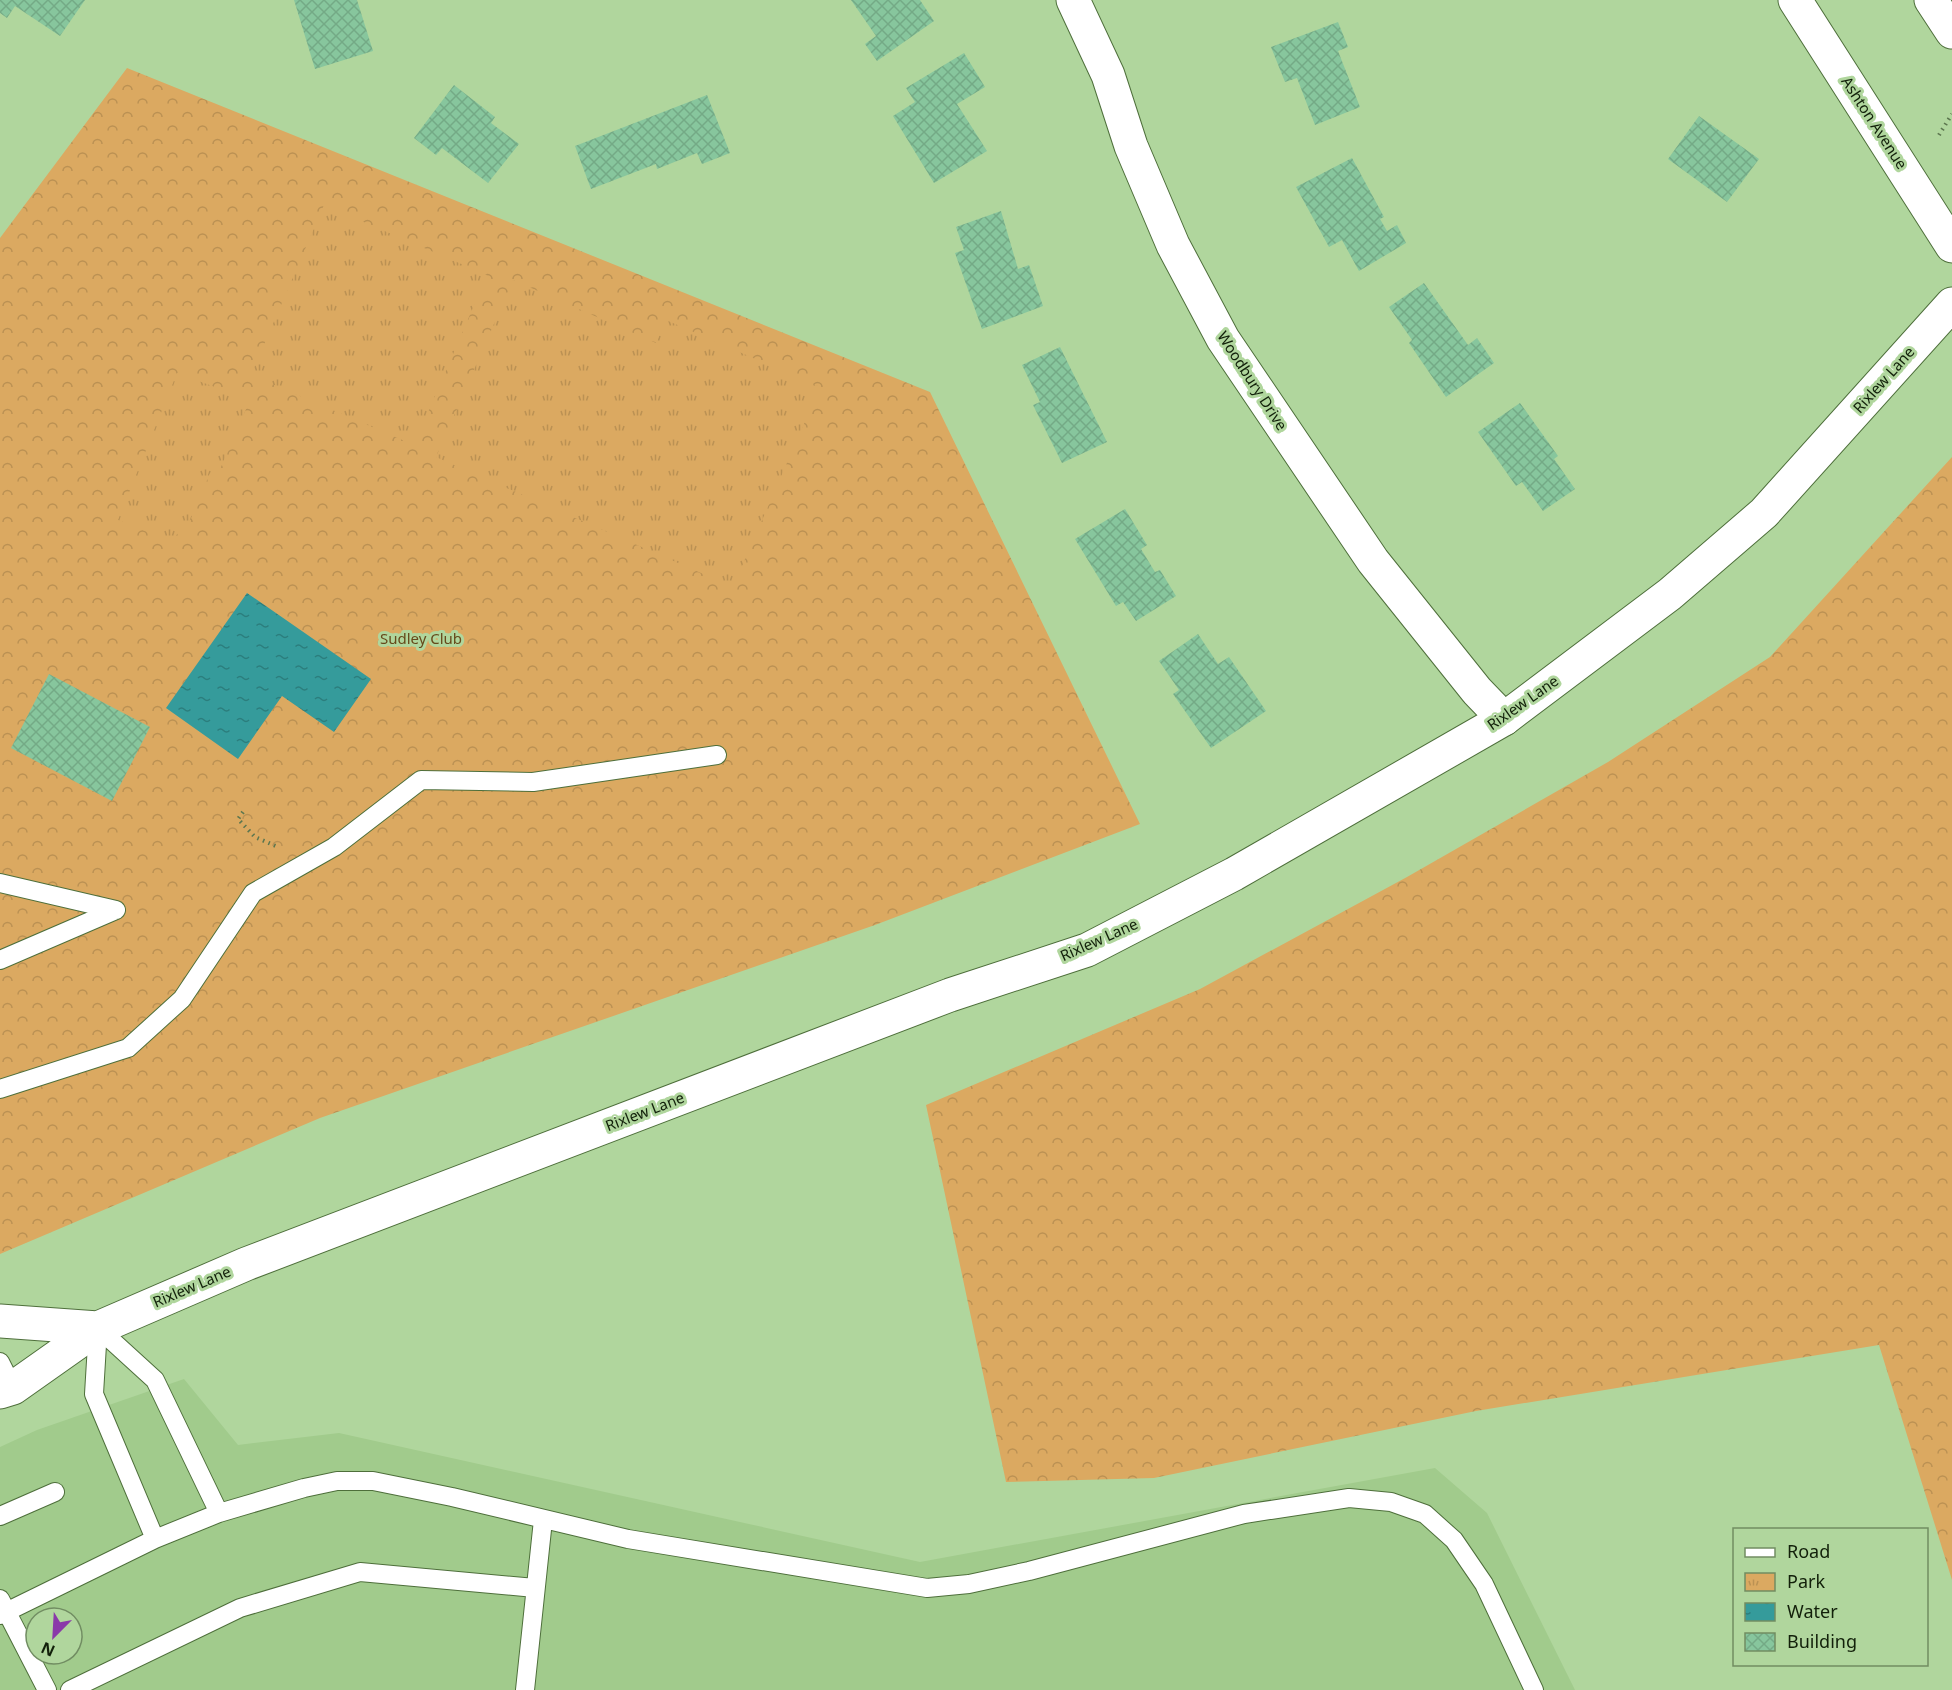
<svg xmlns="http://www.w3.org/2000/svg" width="1952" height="1690" font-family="'Noto Sans',sans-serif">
<defs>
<pattern id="forest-crowns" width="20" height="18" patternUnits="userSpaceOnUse" patternTransform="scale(1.5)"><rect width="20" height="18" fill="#dba961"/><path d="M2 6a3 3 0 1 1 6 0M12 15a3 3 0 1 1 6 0" fill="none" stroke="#bb9153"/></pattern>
<pattern id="park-tufts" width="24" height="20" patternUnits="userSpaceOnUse" patternTransform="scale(1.5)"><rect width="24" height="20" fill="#dba961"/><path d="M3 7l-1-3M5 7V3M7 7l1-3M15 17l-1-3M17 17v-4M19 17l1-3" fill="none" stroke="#bb9153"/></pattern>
<pattern id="water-ripples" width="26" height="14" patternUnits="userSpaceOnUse" patternTransform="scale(1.5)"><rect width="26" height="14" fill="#359b9b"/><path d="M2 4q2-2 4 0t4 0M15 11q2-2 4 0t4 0" fill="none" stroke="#2b7e7d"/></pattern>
<pattern id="building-cross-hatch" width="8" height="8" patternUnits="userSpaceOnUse" patternTransform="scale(1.5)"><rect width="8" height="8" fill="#87c69d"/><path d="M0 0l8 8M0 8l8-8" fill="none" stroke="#74aa86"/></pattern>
</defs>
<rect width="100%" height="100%" fill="#b0d69d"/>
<path fill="#a1cb8c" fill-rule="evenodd" d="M184,1379L238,1445L339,1433L920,1562L1435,1468L1487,1513L1575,1690H0V1447L37,1430ZM36,1618H72V1654H36Z"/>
<path fill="url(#forest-crowns)" d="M127,68L930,392L1140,824L875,925L320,1118L0,1254V238Z
M1952,457V1580L1879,1345L1476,1411L1154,1478L1006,1482L926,1105L1200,989L1407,877L1608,762L1770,657Z"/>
<path fill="url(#park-tufts)" d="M324,205L487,275L414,445L251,375Z
M513,280L656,343L666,320L820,387L733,587L436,457Z
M177,373L250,400L221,467L210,473L189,523L170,541L118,520Z"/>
<path fill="url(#water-ripples)" d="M247,593L371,679L334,732L282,696L238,759L166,708Z"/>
<path fill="url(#building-cross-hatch)" d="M0,0H85L60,36L15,6L7,18L0,13Z
M294,0H357L373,51L315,69Z
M851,0H920L934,21L877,61L865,44L876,36Z
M1338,22L1348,47L1338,51L1360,107L1315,125L1297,78L1285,82L1271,47Z
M964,53L985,87L957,104L987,151L934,183L893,116L915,102L906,88Z
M454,85L495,117L491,123L519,144L488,183L442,148L436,155L414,138Z
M707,95L730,153L702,164L697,153L657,169L656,164L591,189L575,146Z
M1699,116L1759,159L1727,202L1668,159Z
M1352,158L1384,217L1380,219L1387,231L1397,225L1406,243L1359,271L1342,240L1329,247L1296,187Z
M1001,211L1018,269L1029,265L1043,306L982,329L955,253L964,250L956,227Z
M1424,283L1468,345L1477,338L1494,363L1446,397L1409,343L1412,340L1389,307Z
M1060,347L1107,442L1062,463L1033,405L1040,402L1022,365Z
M1520,403L1558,456L1554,459L1575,489L1543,511L1522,482L1516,486L1478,432Z
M1125,509L1147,545L1141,549L1155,572L1160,570L1176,596L1136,621L1123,602L1116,606L1075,539Z
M1198,634L1218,664L1229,657L1266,711L1211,748L1173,694L1179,690L1159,661Z
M49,674L150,727L112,801L11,748Z"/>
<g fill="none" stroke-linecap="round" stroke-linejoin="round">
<defs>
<path id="lane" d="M0,883L116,910
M0,960L116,910
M0,1089L128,1048L182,999L253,893L334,847L421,780L533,782L717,755
M98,1328L155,1380L219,1513
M98,1328L94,1394L155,1539
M0,1362L13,1388
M0,1516L55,1492
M0,1599L47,1690
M0,1615L155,1539L219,1513L304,1488L337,1481H373L452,1497L628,1539L927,1588L969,1584L1029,1571L1244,1514L1349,1498L1391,1502L1425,1514L1454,1540L1484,1584L1534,1690
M70,1690L240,1608L360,1572L535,1588
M525,1690L543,1520"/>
<path id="street" d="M1073,0L1108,75L1131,146L1173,245L1223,339L1373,561L1477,691L1504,719"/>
<path id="secondary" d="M1795,0L1952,246
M1931,0L1952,32
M0,1321L98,1328
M0,1392L13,1388L98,1328L246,1264L950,995L1087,950L1234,874L1504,719L1670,594L1764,513L1952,304"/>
</defs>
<use href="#lane" stroke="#4e6f3b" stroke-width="20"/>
<use href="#street" stroke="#4e6f3b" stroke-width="35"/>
<use href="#secondary" stroke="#4e6f3b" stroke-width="35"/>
<path stroke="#5c764f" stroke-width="4" stroke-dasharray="1.5 4.5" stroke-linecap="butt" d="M1939,135L1952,114
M243,812L238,819L255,837L278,847"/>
<use href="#lane" stroke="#fff" stroke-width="18"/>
<use href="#street" stroke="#fff" stroke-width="33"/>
<use href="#secondary" stroke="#fff" stroke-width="33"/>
</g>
<g text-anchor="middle" stroke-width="6" stroke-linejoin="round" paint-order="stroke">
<g font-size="15" fill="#12200a" stroke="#b0d69d">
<text transform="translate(1874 123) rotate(57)" y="5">Ashton Avenue</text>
<text transform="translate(1884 380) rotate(-48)" y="5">Rixlew Lane</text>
<text transform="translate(1252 381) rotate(57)" y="5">Woodbury Drive</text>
<text transform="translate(1523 703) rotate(-35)" y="5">Rixlew Lane</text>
<text transform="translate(1099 940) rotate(-24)" y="5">Rixlew Lane</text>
<text transform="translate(645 1112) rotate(-21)" y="5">Rixlew Lane</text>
<text transform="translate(192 1287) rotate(-23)" y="5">Rixlew Lane</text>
</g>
<g font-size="15" fill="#66491b" stroke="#b0d69d">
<text x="421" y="644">Sudley Club</text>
</g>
</g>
<rect x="1733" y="1528" width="195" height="138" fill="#b0d69d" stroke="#718d62" stroke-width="1.5"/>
<rect x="1745" y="1548" width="30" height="9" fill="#ffffff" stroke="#718d62" stroke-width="1.5"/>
<text x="1787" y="1558" font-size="18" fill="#12200a">Road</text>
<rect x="1745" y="1573" width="30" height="18" fill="url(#park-tufts)" stroke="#718d62" stroke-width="1.5"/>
<text x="1787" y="1588" font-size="18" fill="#12200a">Park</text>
<rect x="1745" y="1603" width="30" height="18" fill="url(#water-ripples)" stroke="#718d62" stroke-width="1.5"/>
<text x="1787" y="1618" font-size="18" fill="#12200a">Water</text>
<rect x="1745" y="1633" width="30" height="18" fill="url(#building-cross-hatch)" stroke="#718d62" stroke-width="1.5"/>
<text x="1787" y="1648" font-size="18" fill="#12200a">Building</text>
<g transform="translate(54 1636) rotate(204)"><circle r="28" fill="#b0d69d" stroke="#718d62" stroke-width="1.5"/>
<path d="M0-4.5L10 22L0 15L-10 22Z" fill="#8a39a9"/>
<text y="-9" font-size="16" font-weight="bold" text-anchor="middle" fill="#12200a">N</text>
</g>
</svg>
